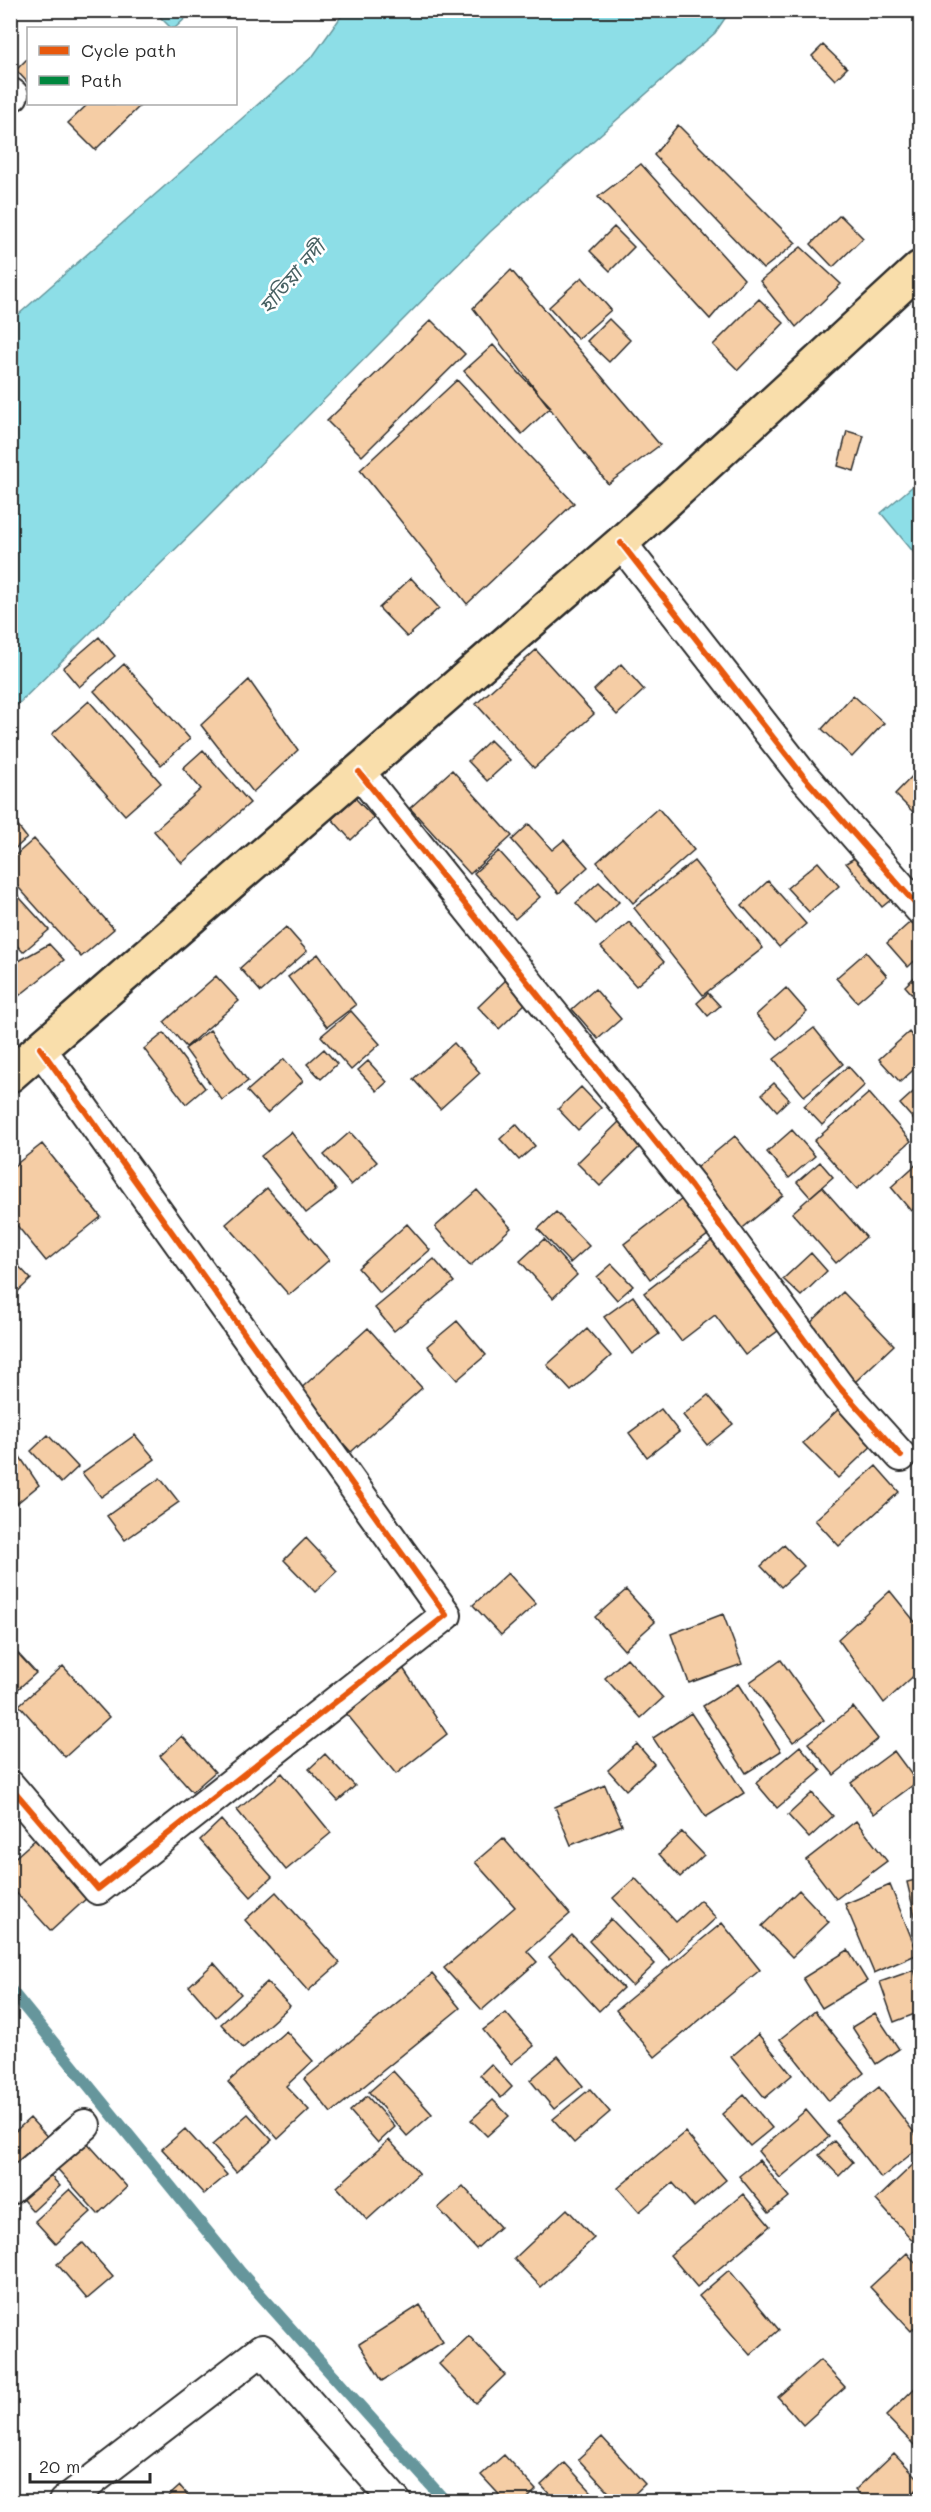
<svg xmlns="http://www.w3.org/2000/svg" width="931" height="2512" font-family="Mali,'Noto Sans Bengali',sans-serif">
<rect width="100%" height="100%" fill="#fff"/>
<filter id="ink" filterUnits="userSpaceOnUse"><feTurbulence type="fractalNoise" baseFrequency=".0167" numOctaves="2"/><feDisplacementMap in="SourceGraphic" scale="12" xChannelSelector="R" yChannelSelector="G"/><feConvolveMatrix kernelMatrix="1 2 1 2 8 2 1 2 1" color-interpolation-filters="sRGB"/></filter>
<g filter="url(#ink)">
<path fill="#8ddee7" stroke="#66969c" stroke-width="1.5" d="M154,11H193L175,28H171Z
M345,11H730L715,33L490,232L203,522L11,711V321L313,56Z
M920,480V560L881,513Z"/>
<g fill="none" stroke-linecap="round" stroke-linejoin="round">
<path stroke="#66969c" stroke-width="12" d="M10,1989L241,2273L446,2502"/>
</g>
<path fill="#f5cda5" stroke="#2b2b2b" stroke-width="1.5" d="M823,45L847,68L835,80L812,56Z
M28,58V83L16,70Z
M88,104H142L95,150L68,123Z
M678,125L796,243L763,269L654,155Z
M641,164L744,279L710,319L598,197Z
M840,215L863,238L833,267L811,244Z
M614,227L634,247L610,271L590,251Z
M801,247L841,284L796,327L760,281Z
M511,270L660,445L608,484L473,308Z
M582,277L611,310L578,339L549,307Z
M759,299L784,323L738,370L713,345Z
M609,319L630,340L609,362L587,341Z
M431,320L465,354L362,456L327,421Z
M493,345L551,407L522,434L464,371Z
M457,380L574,503L467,604L360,470Z
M847,431L864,436L854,471L838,466Z
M411,578L439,608L407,637L379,608Z
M99,637L115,656L79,687L63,668Z
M536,650L594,714L534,768L476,704Z
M124,664L190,739L161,765L94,691Z
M621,664L644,690L617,715L594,690Z
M249,680L298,750L253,792L201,725Z
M853,695L884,723L852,757L822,729Z
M89,701L161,783L125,815L52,734Z
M490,740L510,760L487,781L468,761Z
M203,750L250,803L182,863L154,831L201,789L183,768Z
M920,768V819L895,794Z
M452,770L512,836L470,874L410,808Z
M355,798L374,818L351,840L332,819Z
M658,808L694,850L633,903L597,862Z
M10,816L27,838L10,853Z
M529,824L552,850L564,840L588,867L559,893L512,840Z
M34,839L114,929L81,957L10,878V860Z
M878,844L914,881L882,907L846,863Z
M499,851L540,897L515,919L474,873Z
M694,861L763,948L703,995L634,908Z
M818,862L839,886L809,912L787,888Z
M768,881L806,924L779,947L742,905Z
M599,882L619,902L596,924L576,903Z
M10,887L49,930L23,952L10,938Z
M917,916L920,920V956L908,967L887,943Z
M629,922L664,962L636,986L601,947Z
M286,927L307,951L261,992L240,968Z
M49,944L64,960L10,1003V966Z
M866,952L887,976L857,1002L836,978Z
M318,954L356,1005L327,1027L288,977Z
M920,972V1003L905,986Z
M216,976L239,1001L186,1047L164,1022Z
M509,977L530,999L499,1029L478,1007Z
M786,988L807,1012L777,1039L756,1015Z
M595,989L621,1019L598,1039L572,1009Z
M708,993L720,1006L708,1016L697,1003Z
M351,1011L380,1044L351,1070L321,1036Z
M814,1028L843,1064L804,1096L774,1059Z
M210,1030L248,1081L222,1100L185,1049Z
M909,1032L920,1046V1064L900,1082L879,1059Z
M164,1033L205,1088L186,1104L144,1049Z
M454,1043L480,1073L440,1109L413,1079Z
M324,1049L337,1064L321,1079L307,1064Z
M284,1059L303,1081L267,1113L247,1091Z
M368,1061L387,1082L377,1091L358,1070Z
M848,1066L865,1085L822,1125L804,1106Z
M774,1083L789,1099L777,1111L762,1094Z
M920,1086V1127L900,1104Z
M581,1087L601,1108L578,1130L558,1109Z
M869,1093L911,1141L857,1189L814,1141Z
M624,1117L647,1140L600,1186L577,1163Z
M516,1124L535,1146L519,1160L500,1139Z
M792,1130L815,1156L789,1178L767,1152Z
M291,1132L336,1190L306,1213L261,1156Z
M350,1132L377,1162L351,1185L324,1155Z
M735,1136L783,1195L739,1231L691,1172Z
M42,1144L101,1217L46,1261L10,1217V1169Z
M920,1161V1203L911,1211L891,1187Z
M820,1162L833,1177L810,1197L797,1182Z
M822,1187L866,1237L836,1263L792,1213Z
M267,1188L329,1260L289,1295L226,1224Z
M477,1190L511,1228L470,1266L435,1227Z
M682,1199L709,1234L650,1279L624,1244Z
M556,1212L589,1246L570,1263L538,1229Z
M407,1224L430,1250L380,1293L358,1268Z
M544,1239L577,1275L553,1298L520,1261Z
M714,1239L782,1328L745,1355L715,1315L681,1341L644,1293Z
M811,1253L827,1271L801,1296L783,1279Z
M10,1257L31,1279L10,1299Z
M434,1259L454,1282L394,1331L375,1308Z
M612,1264L633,1286L617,1300L597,1277Z
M843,1292L894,1345L855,1382L804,1329Z
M633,1296L659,1334L632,1354L604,1317Z
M457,1321L486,1355L457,1380L427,1346Z
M368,1328L422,1388L351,1452L297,1392Z
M587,1329L611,1356L571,1391L547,1365Z
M708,1395L733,1424L707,1445L683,1415Z
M844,1404L878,1440L838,1478L803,1443Z
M661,1409L679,1432L647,1457L629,1433Z
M48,1435L78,1467L61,1483L31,1451Z
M135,1435L155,1459L101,1497L82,1473Z
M10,1442L39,1485L10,1509Z
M876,1466L899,1492L839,1546L815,1520Z
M160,1478L179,1502L125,1540L107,1516Z
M306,1538L337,1571L315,1592L284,1560Z
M784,1545L804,1566L781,1587L761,1566Z
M508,1573L536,1604L501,1635L473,1605Z
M626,1590L655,1622L624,1650L595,1617Z
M890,1591L920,1628V1670L884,1703L838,1639Z
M723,1614L742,1664L689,1683L671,1634Z
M10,1645L36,1673L10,1696Z
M627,1658L663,1698L641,1718L605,1678Z
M781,1660L824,1720L793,1742L750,1682Z
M401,1665L447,1734L396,1774L341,1707Z
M63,1666L109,1717L65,1757L19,1705Z
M738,1684L781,1751L746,1773L703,1706Z
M853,1707L878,1739L834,1775L808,1743Z
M691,1713L744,1793L706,1817L653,1738Z
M182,1736L215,1772L192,1792L160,1756Z
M637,1744L654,1764L626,1790L608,1770Z
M800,1746L821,1771L777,1808L756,1783Z
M894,1751L917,1782L874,1814L851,1783Z
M325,1754L355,1786L338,1801L309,1769Z
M282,1773L331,1833L286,1870L237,1810Z
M605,1785L622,1825L571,1845L555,1807Z
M812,1793L833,1816L809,1838L788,1815Z
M221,1820L272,1877L251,1897L200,1840Z
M856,1821L887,1861L836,1899L806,1860Z
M682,1832L704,1855L680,1877L659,1854Z
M503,1838L570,1914L527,1951L537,1962L482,2010L444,1968L515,1907L475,1862Z
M36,1839L88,1897L51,1931L10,1886V1862Z
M635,1878L676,1922L700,1900L716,1918L670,1960L613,1898Z
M920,1879V1937L907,1882Z
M890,1885L918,1954L874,1973L845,1904Z
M799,1890L829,1922L792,1957L762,1926Z
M276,1892L340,1963L308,1991L245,1920Z
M611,1919L655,1964L632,1986L589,1941Z
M722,1923L760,1970L655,2057L616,2010Z
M572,1935L623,1988L599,2011L549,1957Z
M848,1950L867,1981L822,2008L803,1978Z
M214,1963L241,1994L216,2017L189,1986Z
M914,1970L920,1988V2012L894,2022L880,1982Z
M432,1974L460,2008L331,2113L304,2079Z
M267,1982L290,2006L243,2048L221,2024Z
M815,2011L864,2073L829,2101L780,2039Z
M506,2013L534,2046L511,2064L483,2030Z
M875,2013L899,2049L876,2064L852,2027Z
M286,2031L313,2061L286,2086L309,2110L278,2139L228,2082Z
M758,2034L792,2075L765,2098L731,2057Z
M558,2056L583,2086L554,2109L530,2080Z
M491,2064L512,2087L501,2098L480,2075Z
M393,2071L432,2114L407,2136L369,2092Z
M879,2087L920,2140V2147L881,2178L836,2121Z
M590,2089L610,2112L574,2143L553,2119Z
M744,2095L772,2128L750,2146L722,2114Z
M367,2096L395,2127L378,2143L350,2111Z
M493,2100L509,2116L487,2136L471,2120Z
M806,2110L829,2137L780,2178L758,2151Z
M248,2114L272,2140L236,2172L212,2145Z
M30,2118L54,2144L19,2177L10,2167V2136Z
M185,2129L227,2175L204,2194L162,2149Z
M685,2132L726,2180L694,2207L673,2183L639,2212L618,2188Z
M84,2139L127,2187L98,2214L54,2165Z
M389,2140L419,2173L367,2220L337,2187Z
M834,2141L853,2162L839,2176L819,2155Z
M920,2158V2238L915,2243L876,2200Z
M759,2160L789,2197L769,2213L739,2176Z
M43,2168L60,2186L33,2211L16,2192Z
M463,2186L500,2227L476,2249L438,2208Z
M70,2189L91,2212L56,2244L35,2221Z
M743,2194L770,2226L697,2287L670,2255Z
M567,2209L594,2238L541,2287L514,2259Z
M83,2243L113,2277L87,2299L57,2264Z
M907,2253L920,2268V2322L911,2331L870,2287Z
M729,2270L779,2330L750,2355L699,2296Z
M420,2305L443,2342L382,2381L359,2344Z
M469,2336L505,2375L476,2403L439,2364Z
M820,2360L845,2387L803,2425L778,2397Z
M920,2383V2443L916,2447L886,2416Z
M602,2437L645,2484L626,2502H618L578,2459Z
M894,2453L920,2480V2486L905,2502H866L855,2490Z
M504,2455L536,2490L524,2502H506L481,2475Z
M565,2463L601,2502H557L541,2485Z
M180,2486L194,2502H162Z"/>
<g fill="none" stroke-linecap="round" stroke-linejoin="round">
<defs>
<path id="minor" d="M10,93L13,95
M621,543L804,777L920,909
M359,772L691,1186L839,1387L901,1456
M10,1786L98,1889L446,1615L40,1048
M10,2189L85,2125
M64,2502L262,2350L396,2502"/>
<path id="primary" d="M10,1075L621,543L920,268"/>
</defs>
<use href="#minor" stroke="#2b2b2b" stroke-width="34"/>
<use href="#primary" stroke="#2b2b2b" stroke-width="38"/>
<use href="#minor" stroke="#fff" stroke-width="30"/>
<use href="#primary" stroke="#f9deab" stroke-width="33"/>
<path stroke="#00873e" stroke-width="4.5" stroke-dasharray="9 4.5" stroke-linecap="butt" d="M10,93L13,95"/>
<defs>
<path id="cycleway" d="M621,543L804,777L920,909
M359,772L691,1186L839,1387L901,1456
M10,1786L98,1889L446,1615L40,1048"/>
</defs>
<use href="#cycleway" stroke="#fff" stroke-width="10"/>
<use href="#cycleway" stroke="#e8590c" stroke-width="6"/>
</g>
</g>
<g text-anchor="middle" stroke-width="5" stroke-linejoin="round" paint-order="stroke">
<g font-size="20" font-style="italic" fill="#486163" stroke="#fff">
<text transform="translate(292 277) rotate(-49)" y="7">হাতিয়া নদী</text>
</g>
</g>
<rect width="931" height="2512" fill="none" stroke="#fff" stroke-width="36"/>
<rect x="18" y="18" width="895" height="2476" fill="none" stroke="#2b2b2b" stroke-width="2" filter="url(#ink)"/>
<rect x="27" y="27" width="210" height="78" fill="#ffffff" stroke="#aaaaaa" stroke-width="1.5"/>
<rect x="39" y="46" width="30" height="9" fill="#e8590c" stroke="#aaaaaa" stroke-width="1.5"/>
<text x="81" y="57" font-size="18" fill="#2b2b2b">Cycle path</text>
<rect x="39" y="76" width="30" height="9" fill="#00873e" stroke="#aaaaaa" stroke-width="1.5"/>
<text x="81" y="87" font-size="18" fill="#2b2b2b">Path</text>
<path d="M30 2473v9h120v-9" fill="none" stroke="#2b2b2b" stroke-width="3"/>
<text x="39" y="2473" font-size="18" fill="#2b2b2b" stroke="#ffffff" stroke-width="4.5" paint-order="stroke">20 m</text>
</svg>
